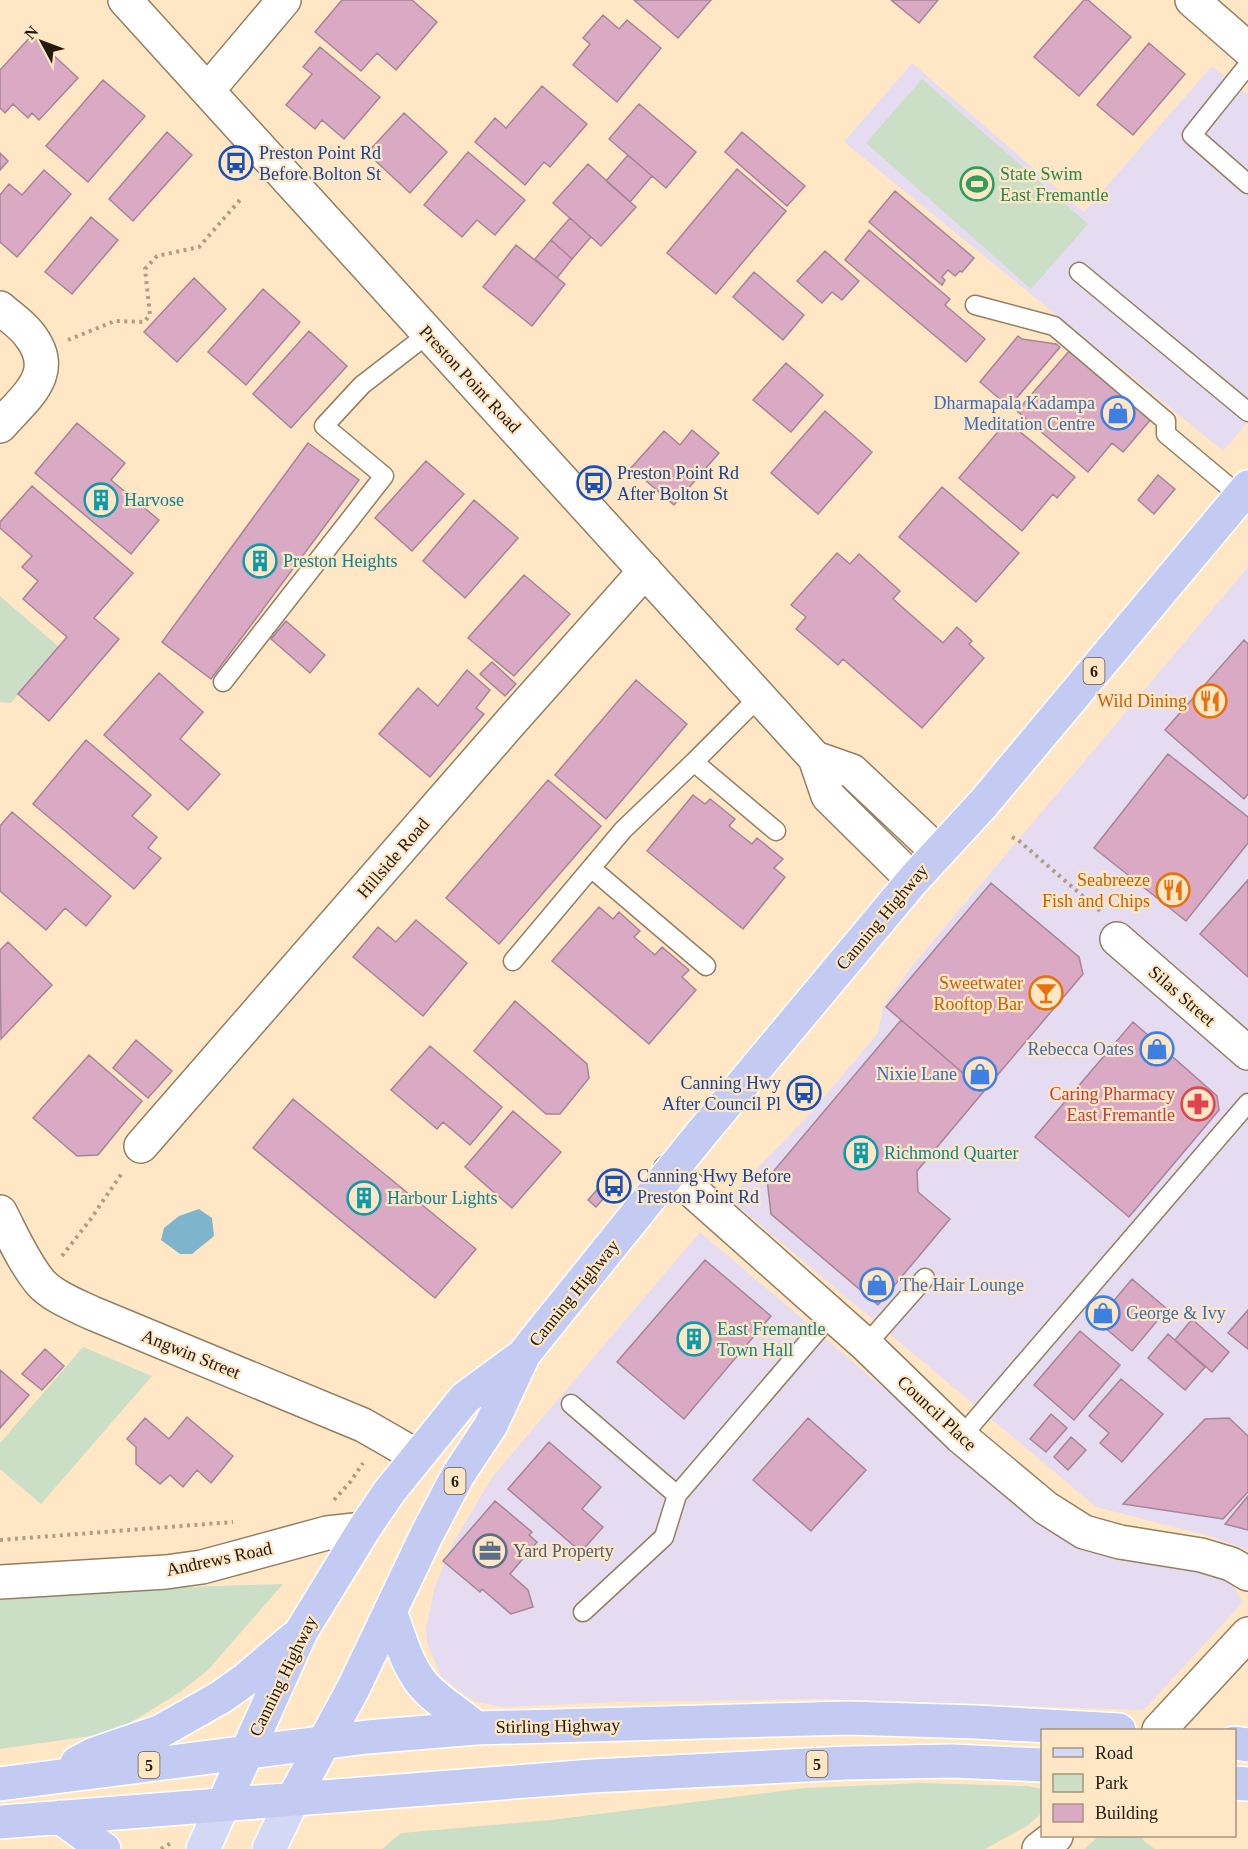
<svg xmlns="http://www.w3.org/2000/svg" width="1248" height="1849" font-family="Georgia,serif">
<rect width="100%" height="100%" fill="#ffe7c6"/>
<path fill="#e5dcf1" d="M912,63L1084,212L1212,66L1248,95V422L1223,451L844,142Z
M1248,567V1550L1209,1536L1096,1507L729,1199L734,1192L809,1115L878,1033L883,1007L912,966Z
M700,1232L1057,1535L1083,1550L1107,1557L1207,1572L1224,1578L1233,1586L1243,1602L1144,1710L812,1699L620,1702L503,1707L477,1702L464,1695L441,1676L427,1643L426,1628L435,1586L453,1543L493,1476Z"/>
<path fill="#cadfc5" d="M922,79L1088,224L1031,289L866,143Z
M0,596L59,647L11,703L0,702Z
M83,1347L152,1376L41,1504L0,1469V1443Z
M283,1584L208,1670L180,1692L153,1709L126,1725L98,1735L0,1749V1600L156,1588Z
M921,1783L1028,1786L1042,1789V1813L1027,1826L985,1849H382L401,1833L551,1820L805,1788Z
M1099,1836H1141L1145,1842L1155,1849H1084Z"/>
<path fill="#7eb4cc" d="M199,1209L212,1218L214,1236L192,1254H180L161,1240L164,1228L179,1216Z"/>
<path fill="#daa9c4" stroke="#a78497" stroke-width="1.5" d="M342,0H412L437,22L396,70L377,53L361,71L315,32Z
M634,0H711L678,38Z
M891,0H938L919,23Z
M1084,0H1088L1131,37L1079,96L1034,57Z
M603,15L619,29L627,20L661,48L617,102L573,65L590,44L583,38Z
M32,35L78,78L39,120L32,113L28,118L13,104L5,113L0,108V70Z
M1149,43L1185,74L1133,135L1097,105Z
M320,47L380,97L344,139L322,120L315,129L286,105L312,74L303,67Z
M103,80L145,116L88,182L46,146Z
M542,86L587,124L550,167L544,162L525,185L475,142L495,118L506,128Z
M639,104L696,152L666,188L609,139Z
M404,113L447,152L410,193L367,153Z
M167,132L192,155L133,221L109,199Z
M742,132L805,186L787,206L725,152Z
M468,152L525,200L495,235L477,220L462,237L424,205Z
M0,153L8,161L0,170Z
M628,155L652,176L630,202L606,181Z
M588,164L636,207L601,246L553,203Z
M737,169L786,211L716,294L667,253Z
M44,170L71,194L17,257L0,242V195L9,184L22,195Z
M895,191L974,258L962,272L960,271L955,276L948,270L942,277L945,280L942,285L869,222Z
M91,217L118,240L72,294L45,272Z
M570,218L591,237L572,259L551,240Z
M869,230L950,299L945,305L985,339L966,362L845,260Z
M551,240L572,259L557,278L535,259Z
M516,245L565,284L532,326L483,287Z
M825,251L859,281L842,300L832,292L822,303L797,281Z
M754,272L804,315L783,340L733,297Z
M194,278L226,309L177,362L144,332Z
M263,289L300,322L246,385L208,352Z
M309,331L347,366L291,428L253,394Z
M1018,336L1022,339L1056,344L1060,347L1009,407L980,382Z
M1071,349L1152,418L1123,452L1112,443L1088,472L1017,411Z
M786,363L823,395L791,432L753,400Z
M825,411L872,452L818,514L771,473Z
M1007,421L1075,477L1057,498L1053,494L1022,531L959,478Z
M77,423L125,463L111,480L159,520L131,554L35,473Z
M692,430L719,453L674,505L631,468L664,431L680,445Z
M308,443L359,480L211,679L162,642Z
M426,461L464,494L412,551L375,518Z
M1158,475L1175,489L1154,514L1138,500Z
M32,486L133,573L94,618L119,639L49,721L18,694L67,637L23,599L38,581L22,567L32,556L0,528V522Z
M942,487L1019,553L976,602L899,537Z
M474,500L518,538L465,598L423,561Z
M837,553L850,564L859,554L900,591L893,599L943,643L957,627L972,641L969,644L984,658L922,728L843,659L838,665L796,629L806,617L791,605Z
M524,575L570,614L514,676L468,638Z
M286,621L325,655L310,673L271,639Z
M1244,640L1248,644V794L1244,799L1165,730Z
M492,662L516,684L505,696L480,674Z
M467,670L490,690L476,708L484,714L430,777L379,734L418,688L438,706Z
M159,673L203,712L180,739L220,774L188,810L104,735Z
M636,680L687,724L606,819L555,775Z
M86,740L151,795L132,816L157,837L148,848L161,858L134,889L33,804Z
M1168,754L1248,817V843L1186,921L1094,848Z
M548,780L601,826L499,944L446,898Z
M693,795L705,804L710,799L735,819L729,826L752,844L757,838L783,859L774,868L785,877L743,929L647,851Z
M12,812L111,896L86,926L65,908L46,930L0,891V826Z
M1248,880V977L1200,934Z
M991,883L1079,957L1083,974L984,1091L886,1007Z
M599,907L613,919L619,912L640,931L634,937L655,955L662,947L689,970L682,977L696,990L649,1044L552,961Z
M416,920L467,963L423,1016L353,957L378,927L396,942Z
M8,942L52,985L1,1039L0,950Z
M515,1001L587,1064L589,1078L560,1114H546L474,1051Z
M901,1020L984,1091L917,1171L918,1192L950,1219L878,1305L771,1214L767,1179Z
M1133,1022L1217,1096L1219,1110L1129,1217L1035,1137Z
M136,1040L172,1071L148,1098L113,1068Z
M430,1046L502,1107L470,1145L443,1122L437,1129L391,1090Z
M89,1055L142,1101L98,1155L77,1156L33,1118Z
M293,1099L476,1249L435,1298L253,1148Z
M513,1111L561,1152L512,1208L465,1167Z
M602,1184L610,1191L596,1207L588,1200Z
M705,1260L771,1316L684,1419L617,1362Z
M1132,1279L1167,1309L1132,1351L1097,1321Z
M1248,1310V1349L1228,1333Z
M1192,1319L1229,1352L1212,1372L1175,1340Z
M1080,1331L1120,1365L1074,1420L1034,1385Z
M1168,1334L1205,1367L1185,1390L1148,1358Z
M45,1349L64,1366L42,1390L22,1374Z
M0,1370L29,1395L0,1428Z
M1121,1379L1163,1414L1122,1462L1100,1443L1109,1433L1089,1416Z
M1051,1414L1067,1428L1046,1452L1030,1439Z
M187,1417L233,1456L211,1483L197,1470L183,1487L170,1475L160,1484L136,1464V1447L127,1439L145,1418L169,1439Z
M808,1418L866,1470L811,1531L753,1480Z
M1229,1418L1248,1436V1492L1223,1519L1123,1504L1205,1419Z
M1071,1437L1086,1450L1068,1470L1054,1457Z
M549,1442L601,1487L582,1509L603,1527L581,1552L508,1489Z
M1248,1496V1530L1225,1524Z
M495,1501L532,1532L529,1535L537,1542L510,1574L528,1590L533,1607L511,1614L482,1589L480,1592L443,1561Z"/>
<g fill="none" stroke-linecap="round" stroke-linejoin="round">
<defs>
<path id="service" d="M1248,65L1192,135L1248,184
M1079,272L1248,412
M975,305L1054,326L1166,421V434L1240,496
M223,682L384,476L324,426L362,385L428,334
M759,697L694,762L776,831
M591,868L706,966
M513,961L623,830L694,762
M866,1345L925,1278
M571,1404L677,1495L832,1314
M961,1437L1248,1103
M583,1612L664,1537L677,1495"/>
<path id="minor" d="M1192,0L1248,49
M208,90L284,0
M0,308C9,316 21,324 28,333C61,373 26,396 0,426
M1117,939L1248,1053
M141,1146L509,724L645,571
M670,1171L866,1345L961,1437L1046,1508L1084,1532L1120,1542L1201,1555L1231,1564L1248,1574
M0,1212C12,1235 23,1261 40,1282C52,1296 75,1305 92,1313L363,1425L417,1456
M1159,1730L1248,1634
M1039,1849L1056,1836"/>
<path id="tertiary" d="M0,1582L166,1572L202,1567L327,1533L364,1529"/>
<path id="secondary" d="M125,0L815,758L828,796L913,880
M815,758L852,771L938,852"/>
<path id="primary" d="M203,1849L223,1805
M269,1849L293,1799"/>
<path id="trunk" d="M390,1611C400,1638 407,1669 428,1690C442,1704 461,1715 476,1728
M1234,1743L1248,1745
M77,1763L94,1754L161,1731L221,1697L245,1680L293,1639
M1234,1783L1248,1784
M0,1784L367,1737L476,1728L848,1718L976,1722L1119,1730
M293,1799L353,1689L427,1534L458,1475L491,1425L524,1354L701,1134L913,880L983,804L1248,487
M223,1805L301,1632L364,1529L389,1492L465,1398L521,1357
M60,1817L104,1849
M0,1822L592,1776L847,1763L953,1761L1042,1765"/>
</defs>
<use href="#service" stroke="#947e61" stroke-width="21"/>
<use href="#minor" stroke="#947e61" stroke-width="36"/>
<use href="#tertiary" stroke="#947e61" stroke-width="36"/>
<use href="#secondary" stroke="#947e61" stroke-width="36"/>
<use href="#primary" stroke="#fff" stroke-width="36"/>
<use href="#trunk" stroke="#fff" stroke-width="36"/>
<path stroke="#af9d84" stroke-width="4" stroke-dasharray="3 4.5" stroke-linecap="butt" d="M68,340L115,321L144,322L150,315L145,269L157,256L199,247L240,200
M1012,837L1018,840L1100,911
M62,1256L90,1220L122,1173
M334,1500L351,1481L363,1463
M0,1540L233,1522
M161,1849L171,1843"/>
<use href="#service" stroke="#fff" stroke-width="18"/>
<use href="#minor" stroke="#fff" stroke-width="33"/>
<use href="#tertiary" stroke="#fff" stroke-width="33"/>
<use href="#secondary" stroke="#fff" stroke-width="33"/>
<use href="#primary" stroke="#d2d8f5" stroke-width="33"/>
<use href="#trunk" stroke="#c3cbf2" stroke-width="33"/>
</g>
<defs>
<symbol id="bus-ring" viewBox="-11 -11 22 22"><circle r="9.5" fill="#ffe7c6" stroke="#1a4fb4" stroke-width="1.5"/><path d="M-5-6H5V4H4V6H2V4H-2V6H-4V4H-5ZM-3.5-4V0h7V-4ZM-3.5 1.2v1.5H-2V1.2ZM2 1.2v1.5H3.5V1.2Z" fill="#1a4fb4"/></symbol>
<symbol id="stadium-ring" viewBox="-11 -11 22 22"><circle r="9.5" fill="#ffe7c6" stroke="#2e9e5b" stroke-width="1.5"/><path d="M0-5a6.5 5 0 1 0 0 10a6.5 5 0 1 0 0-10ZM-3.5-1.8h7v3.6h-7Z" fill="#2e9e5b"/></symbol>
<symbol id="shop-ring" viewBox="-11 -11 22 22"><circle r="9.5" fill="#ffe7c6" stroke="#3f7fe0" stroke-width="1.5"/><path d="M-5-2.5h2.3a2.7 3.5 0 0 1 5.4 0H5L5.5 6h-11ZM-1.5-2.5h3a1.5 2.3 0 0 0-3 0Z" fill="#3f7fe0"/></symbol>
<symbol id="building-ring" viewBox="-11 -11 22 22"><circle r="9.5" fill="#ffe7c6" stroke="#0f9aa8" stroke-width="1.5"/><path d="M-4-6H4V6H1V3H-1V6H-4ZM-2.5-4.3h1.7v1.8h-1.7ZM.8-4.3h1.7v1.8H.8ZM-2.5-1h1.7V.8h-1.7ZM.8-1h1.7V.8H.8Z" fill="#0f9aa8"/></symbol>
<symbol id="restaurant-ring" viewBox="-11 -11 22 22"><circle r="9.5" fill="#ffe7c6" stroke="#e8710a" stroke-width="1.5"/><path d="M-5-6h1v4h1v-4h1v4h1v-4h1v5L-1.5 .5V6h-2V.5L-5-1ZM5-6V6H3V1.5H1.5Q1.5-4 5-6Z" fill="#e8710a"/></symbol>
<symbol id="bar-ring" viewBox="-11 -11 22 22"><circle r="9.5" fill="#ffe7c6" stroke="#e8710a" stroke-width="1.5"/><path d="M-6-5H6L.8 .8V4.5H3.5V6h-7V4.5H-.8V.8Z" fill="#e8710a"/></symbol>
<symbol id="pharmacy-ring" viewBox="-11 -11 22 22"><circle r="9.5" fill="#ffe7c6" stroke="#e0444e" stroke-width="1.5"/><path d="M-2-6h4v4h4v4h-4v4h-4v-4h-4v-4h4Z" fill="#e0444e"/></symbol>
<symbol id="office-ring" viewBox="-11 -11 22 22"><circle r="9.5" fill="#ffe7c6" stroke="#5c6f8a" stroke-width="1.5"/><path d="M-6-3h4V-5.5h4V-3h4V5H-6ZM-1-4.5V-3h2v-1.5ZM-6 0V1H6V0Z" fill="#5c6f8a"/></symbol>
</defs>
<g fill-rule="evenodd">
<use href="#bus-ring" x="217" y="144" width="38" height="38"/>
<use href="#stadium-ring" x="958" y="165" width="38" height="38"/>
<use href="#shop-ring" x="1099" y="394" width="38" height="38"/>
<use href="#bus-ring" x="575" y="464" width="38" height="38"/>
<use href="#building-ring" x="82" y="481" width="38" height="38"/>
<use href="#building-ring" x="241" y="542" width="38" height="38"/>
<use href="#restaurant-ring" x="1191" y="682" width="38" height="38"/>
<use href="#restaurant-ring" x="1154" y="871" width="38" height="38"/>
<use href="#bar-ring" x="1027" y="974" width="38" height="38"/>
<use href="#shop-ring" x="1138" y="1030" width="38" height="38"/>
<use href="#shop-ring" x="961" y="1055" width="38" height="38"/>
<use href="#bus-ring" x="785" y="1074" width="38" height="38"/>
<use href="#pharmacy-ring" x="1179" y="1085" width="38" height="38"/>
<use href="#building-ring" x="842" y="1134" width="38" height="38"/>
<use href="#bus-ring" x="595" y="1167" width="38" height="38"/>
<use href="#building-ring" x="345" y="1179" width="38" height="38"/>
<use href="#shop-ring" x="858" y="1266" width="38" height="38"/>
<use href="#shop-ring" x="1084" y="1294" width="38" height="38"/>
<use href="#building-ring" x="675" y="1320" width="38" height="38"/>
<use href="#office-ring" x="471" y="1532" width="38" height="38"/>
</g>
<g text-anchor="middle" stroke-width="4.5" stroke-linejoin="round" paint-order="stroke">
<g fill="#ffe7c6" stroke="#645845" stroke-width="1.5">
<rect x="1083.5" y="658" width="21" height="26" rx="4.5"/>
<rect x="444.5" y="1468" width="21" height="26" rx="4.5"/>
<rect x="806.5" y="1751" width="21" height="26" rx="4.5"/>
<rect x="138.5" y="1752" width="21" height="26" rx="4.5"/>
</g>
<g font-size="16" font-weight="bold" fill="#221a0e">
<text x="1094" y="677">6</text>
<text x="455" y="1487">6</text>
<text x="817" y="1770">5</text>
<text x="149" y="1771">5</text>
</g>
<g font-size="18" fill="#164399" stroke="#ffe7c6" text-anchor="start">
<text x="259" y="159">Preston Point Rd<tspan x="259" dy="21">Before Bolton St</tspan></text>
<text x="617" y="479">Preston Point Rd<tspan x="617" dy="21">After Bolton St</tspan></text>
<text x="781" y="1089" text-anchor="end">Canning Hwy<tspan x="781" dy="21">After Council Pl</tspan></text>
<text x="637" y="1182">Canning Hwy Before<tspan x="637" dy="21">Preston Point Rd</tspan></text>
</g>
<g font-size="18" fill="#27864d" stroke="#ffe7c6" text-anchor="start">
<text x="1000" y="180">State Swim<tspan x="1000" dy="21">East Fremantle</tspan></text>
</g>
<g font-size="18" fill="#221a0e" stroke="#ffe7c6">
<text transform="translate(470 379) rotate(47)" y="6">Preston Point Road</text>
<text transform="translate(393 858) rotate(-49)" y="6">Hillside Road</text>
<text transform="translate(882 917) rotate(-50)" y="6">Canning Highway</text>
<text transform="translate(1182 996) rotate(41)" y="6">Silas Street</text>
<text transform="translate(574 1293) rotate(-51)" y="6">Canning Highway</text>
<text transform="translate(191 1354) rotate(22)" y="6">Angwin Street</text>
<text transform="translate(937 1413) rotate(43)" y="6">Council Place</text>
<text transform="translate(219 1559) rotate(-12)" y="6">Andrews Road</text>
<text transform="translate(283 1676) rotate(-64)" y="6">Canning Highway</text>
<text transform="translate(558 1726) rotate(-1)" y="6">Stirling Highway</text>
</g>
<g font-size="18" fill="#366cbe" stroke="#ffe7c6" text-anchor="end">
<text x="1095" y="409">Dharmapala Kadampa<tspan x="1095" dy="21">Meditation Centre</tspan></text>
<text x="1134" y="1055">Rebecca Oates</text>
<text x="957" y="1080">Nixie Lane</text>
<text x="900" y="1291" text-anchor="start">The Hair Lounge</text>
<text x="1126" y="1319" text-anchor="start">George &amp; Ivy</text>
</g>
<g font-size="18" fill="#0d838f" stroke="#ffe7c6" text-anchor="start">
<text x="124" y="506">Harvose</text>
<text x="283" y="567">Preston Heights</text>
<text x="884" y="1159">Richmond Quarter</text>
<text x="387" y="1204">Harbour Lights</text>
<text x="717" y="1335">East Fremantle<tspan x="717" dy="21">Town Hall</tspan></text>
</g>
<g font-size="18" fill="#c56008" stroke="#ffe7c6" text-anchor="end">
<text x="1187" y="707">Wild Dining</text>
<text x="1150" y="886">Seabreeze<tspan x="1150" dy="21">Fish and Chips</tspan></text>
<text x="1023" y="989">Sweetwater<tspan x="1023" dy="21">Rooftop Bar</tspan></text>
</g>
<g font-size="18" fill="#be3a42" stroke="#ffe7c6" text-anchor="end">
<text x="1175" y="1100">Caring Pharmacy<tspan x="1175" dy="21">East Fremantle</tspan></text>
</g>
<g font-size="18" fill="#4e5e75" stroke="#ffe7c6" text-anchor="start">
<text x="513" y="1557">Yard Property</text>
</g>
</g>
<rect x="1041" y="1729" width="195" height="108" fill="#ffe7c6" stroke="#a7957c" stroke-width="1.5"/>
<rect x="1053" y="1748" width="30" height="9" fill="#d2d8f5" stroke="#a7957c" stroke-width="1.5"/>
<text x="1095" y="1759" font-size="18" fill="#221a0e">Road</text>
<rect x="1053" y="1774" width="30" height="18" fill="#cadfc5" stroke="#a7957c" stroke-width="1.5"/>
<text x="1095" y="1789" font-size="18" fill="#221a0e">Park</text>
<rect x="1053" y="1804" width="30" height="18" fill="#daa9c4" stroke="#a7957c" stroke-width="1.5"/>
<text x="1095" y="1819" font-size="18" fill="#221a0e">Building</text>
<g transform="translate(42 42) rotate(311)" stroke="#ffe7c6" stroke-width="4.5" paint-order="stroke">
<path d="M0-4.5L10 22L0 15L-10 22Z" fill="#221a0e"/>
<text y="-9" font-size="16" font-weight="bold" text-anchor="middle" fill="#221a0e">N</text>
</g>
</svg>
